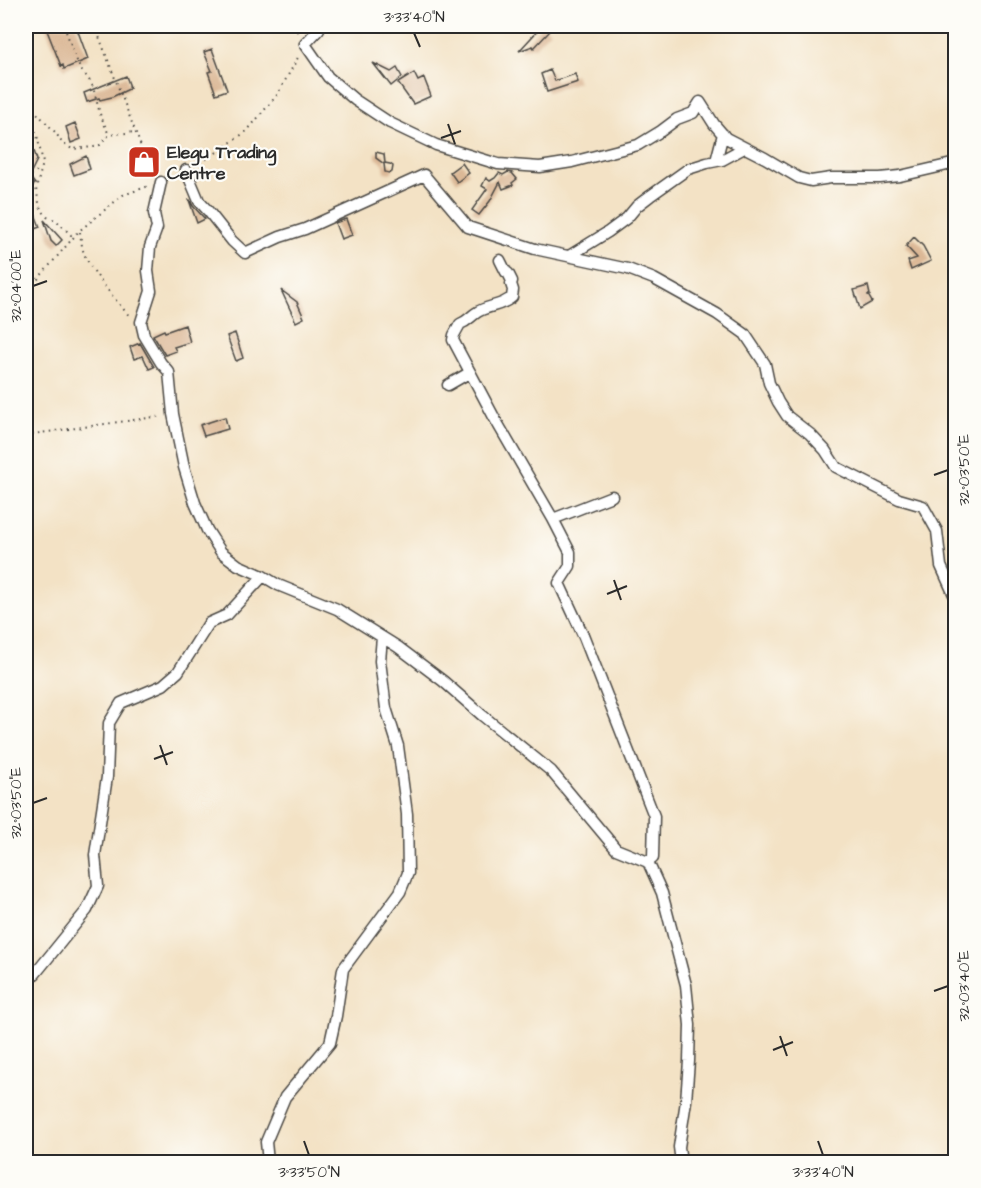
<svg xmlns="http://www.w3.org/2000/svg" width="981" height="1188" font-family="'Architects Daughter',sans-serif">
<rect width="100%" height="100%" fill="#fdfcf7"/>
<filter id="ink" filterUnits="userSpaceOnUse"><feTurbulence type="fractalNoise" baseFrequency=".0167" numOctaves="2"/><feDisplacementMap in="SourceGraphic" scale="12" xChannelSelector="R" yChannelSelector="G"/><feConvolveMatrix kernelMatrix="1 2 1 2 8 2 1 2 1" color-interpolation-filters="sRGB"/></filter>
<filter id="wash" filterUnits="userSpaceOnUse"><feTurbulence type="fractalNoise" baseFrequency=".008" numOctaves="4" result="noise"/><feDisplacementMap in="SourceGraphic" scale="24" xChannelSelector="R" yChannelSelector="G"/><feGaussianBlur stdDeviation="1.35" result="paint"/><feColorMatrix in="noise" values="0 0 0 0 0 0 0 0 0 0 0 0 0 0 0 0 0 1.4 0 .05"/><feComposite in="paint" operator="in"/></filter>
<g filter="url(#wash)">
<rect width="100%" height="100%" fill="#f3e2c5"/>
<g id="blocks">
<path fill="#dbb896" d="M52,26H76L88,59L64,69L63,65L61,66L46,28Z
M542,26L550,31L534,48L533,46L519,51Z
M212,49L227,90L216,94L208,72L212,71L204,52Z
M373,63L391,72L397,68L402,77L391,86Z
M550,70L555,81L575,74L578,82L547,92L541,74Z
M414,73L418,81L424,78L431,96L413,104L398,83Z
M126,76L130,87H129V89L112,97L100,100L99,98L87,102L84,93Z
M75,123L81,139L71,143L66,127Z
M34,151L37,160L29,176L35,184L26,192V154Z
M376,152L384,154L385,163L390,164L393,166L392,172L389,173L385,172L384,164L376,158Z
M86,156L90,169L74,175L70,164Z
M462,163L469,173L457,182L450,172Z
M508,172L512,173L517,179L512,183L513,185L503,189L500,182L490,201L479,215L472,210L487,189L482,186L486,178L490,181L495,178L499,173L503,175Z
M189,200H190L193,206L205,219L197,223Z
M35,214L40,227L26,232V217Z
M346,219L352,235L341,239L335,223Z
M44,220L62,240L56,246L51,241Z
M914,237L923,246L931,261L911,270L908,261L917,258L906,246Z
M868,286L870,295H868L872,302L860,309L854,290Z
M281,290L297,302L304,318L296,322Z
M185,325L190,342L174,347L176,351L165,355L153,335L164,330L165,332Z
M235,333L243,358L236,361L227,336Z
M140,343L154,367L149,369L143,356L134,359L130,347Z
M225,417L228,429L204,436L200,425Z"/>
</g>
</g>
<g filter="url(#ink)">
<use href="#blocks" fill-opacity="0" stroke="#494642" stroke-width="1.5"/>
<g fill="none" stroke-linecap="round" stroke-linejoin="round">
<defs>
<path id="street" d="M319,26V29L305,44L328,77L355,100L390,123L436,145L498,164L540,167L572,162L638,145L661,131L677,119L693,113L700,102L714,124L726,138L765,158L799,178L811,181L831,178H880L900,176L956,163
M716,161L723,134
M186,170L199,201L209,212L232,241L245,253L280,237L305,229L424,175L468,227L535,249L628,269L654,279L717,314L745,334L765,364L769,383L778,402L787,416L810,434L825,450L836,467L899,499L923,506L937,531L941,566L956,599
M161,182L154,213L157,228L150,247L148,271L151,291L141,322L144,335L161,363L169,372L173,414L184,467L195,503L207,530L221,552L238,565L263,576L278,585L337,609L398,647L443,681L483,716L551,771L616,849L648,862L662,893L686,985L690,1025L689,1061L686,1101L679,1147L681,1162
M569,256L608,232L627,218L637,206L650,196L688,169L707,163L722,160L744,148
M500,260L506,272L508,273L512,281L511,284L513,290L512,297C501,307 487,305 476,313C470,317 468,321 460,324L454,335L453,340L495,419L553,519L570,552V566L559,583L584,637L654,816L653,858L648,862
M448,385L469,373
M553,519L612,496
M26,977L35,974L87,910L98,886L95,855L107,777L109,723L121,703L163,685L178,672L209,623L227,615L263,576
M268,1162L266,1142L285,1097L330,1043L336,1016L343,969L400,892L408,873L407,814L398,746L386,708L380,661L382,637"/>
</defs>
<use href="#street" stroke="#494642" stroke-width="13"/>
<path stroke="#494642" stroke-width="2" stroke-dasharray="1.5 4.5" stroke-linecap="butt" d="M64,26L80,69L88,78L93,87L100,114L109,135
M95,26L145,157L157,175
M294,26L300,36
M26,85L33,109L32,121L37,135L43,163L36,189L40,207L47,217L56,220L71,235L76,233
M33,109L56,133L62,143L72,149L94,147L100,145L109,135L135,132
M195,165L210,157L247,131L277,95L300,54
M26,179L41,169
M80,232C81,240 82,249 85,256C96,278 115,299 131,318
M26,293L79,231L123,195L149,186
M26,435L162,416"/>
<use href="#street" stroke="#fff" stroke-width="10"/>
</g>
</g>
<path fill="none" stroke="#2b2b2b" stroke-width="2" d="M414,33L420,47M448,124L455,144M441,138L461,131M33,286L47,281M934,475L948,470M614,580L621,600M607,594L627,586M160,745L167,765M154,759L173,752M33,803L47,798M934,991L948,986M780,1036L787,1056M773,1050L793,1042M304,1141L309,1155M818,1141L823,1155"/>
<defs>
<symbol id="shop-square" viewBox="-11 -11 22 22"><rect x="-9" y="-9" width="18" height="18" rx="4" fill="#c8321e" stroke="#fdfcf7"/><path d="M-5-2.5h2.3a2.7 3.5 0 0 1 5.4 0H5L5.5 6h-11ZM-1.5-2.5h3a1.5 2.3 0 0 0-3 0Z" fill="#fff"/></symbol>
</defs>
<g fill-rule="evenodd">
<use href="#shop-square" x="125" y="143" width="38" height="38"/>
</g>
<g text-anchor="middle" stroke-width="4.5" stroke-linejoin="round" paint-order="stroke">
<g font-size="18" font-weight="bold" fill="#2b2b2b" stroke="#fdfcf7" text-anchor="start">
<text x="167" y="158">Elegu Trading<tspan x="167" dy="21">Centre</tspan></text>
</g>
</g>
<rect width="981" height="1188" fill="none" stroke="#fdfcf7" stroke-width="66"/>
<rect x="33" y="33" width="915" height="1122" fill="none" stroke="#2b2b2b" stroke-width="2"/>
<g font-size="15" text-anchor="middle" fill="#2b2b2b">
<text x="414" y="22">3°33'40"N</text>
<text transform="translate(16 286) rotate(-90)" y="5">32°04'00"E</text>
<text transform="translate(964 470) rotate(-90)" y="5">32°03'50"E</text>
<text transform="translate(16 803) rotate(-90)" y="5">32°03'50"E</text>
<text transform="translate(964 986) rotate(-90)" y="5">32°03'40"E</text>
<text x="309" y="1177">3°33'50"N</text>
<text x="823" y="1177">3°33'40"N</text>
</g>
</svg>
